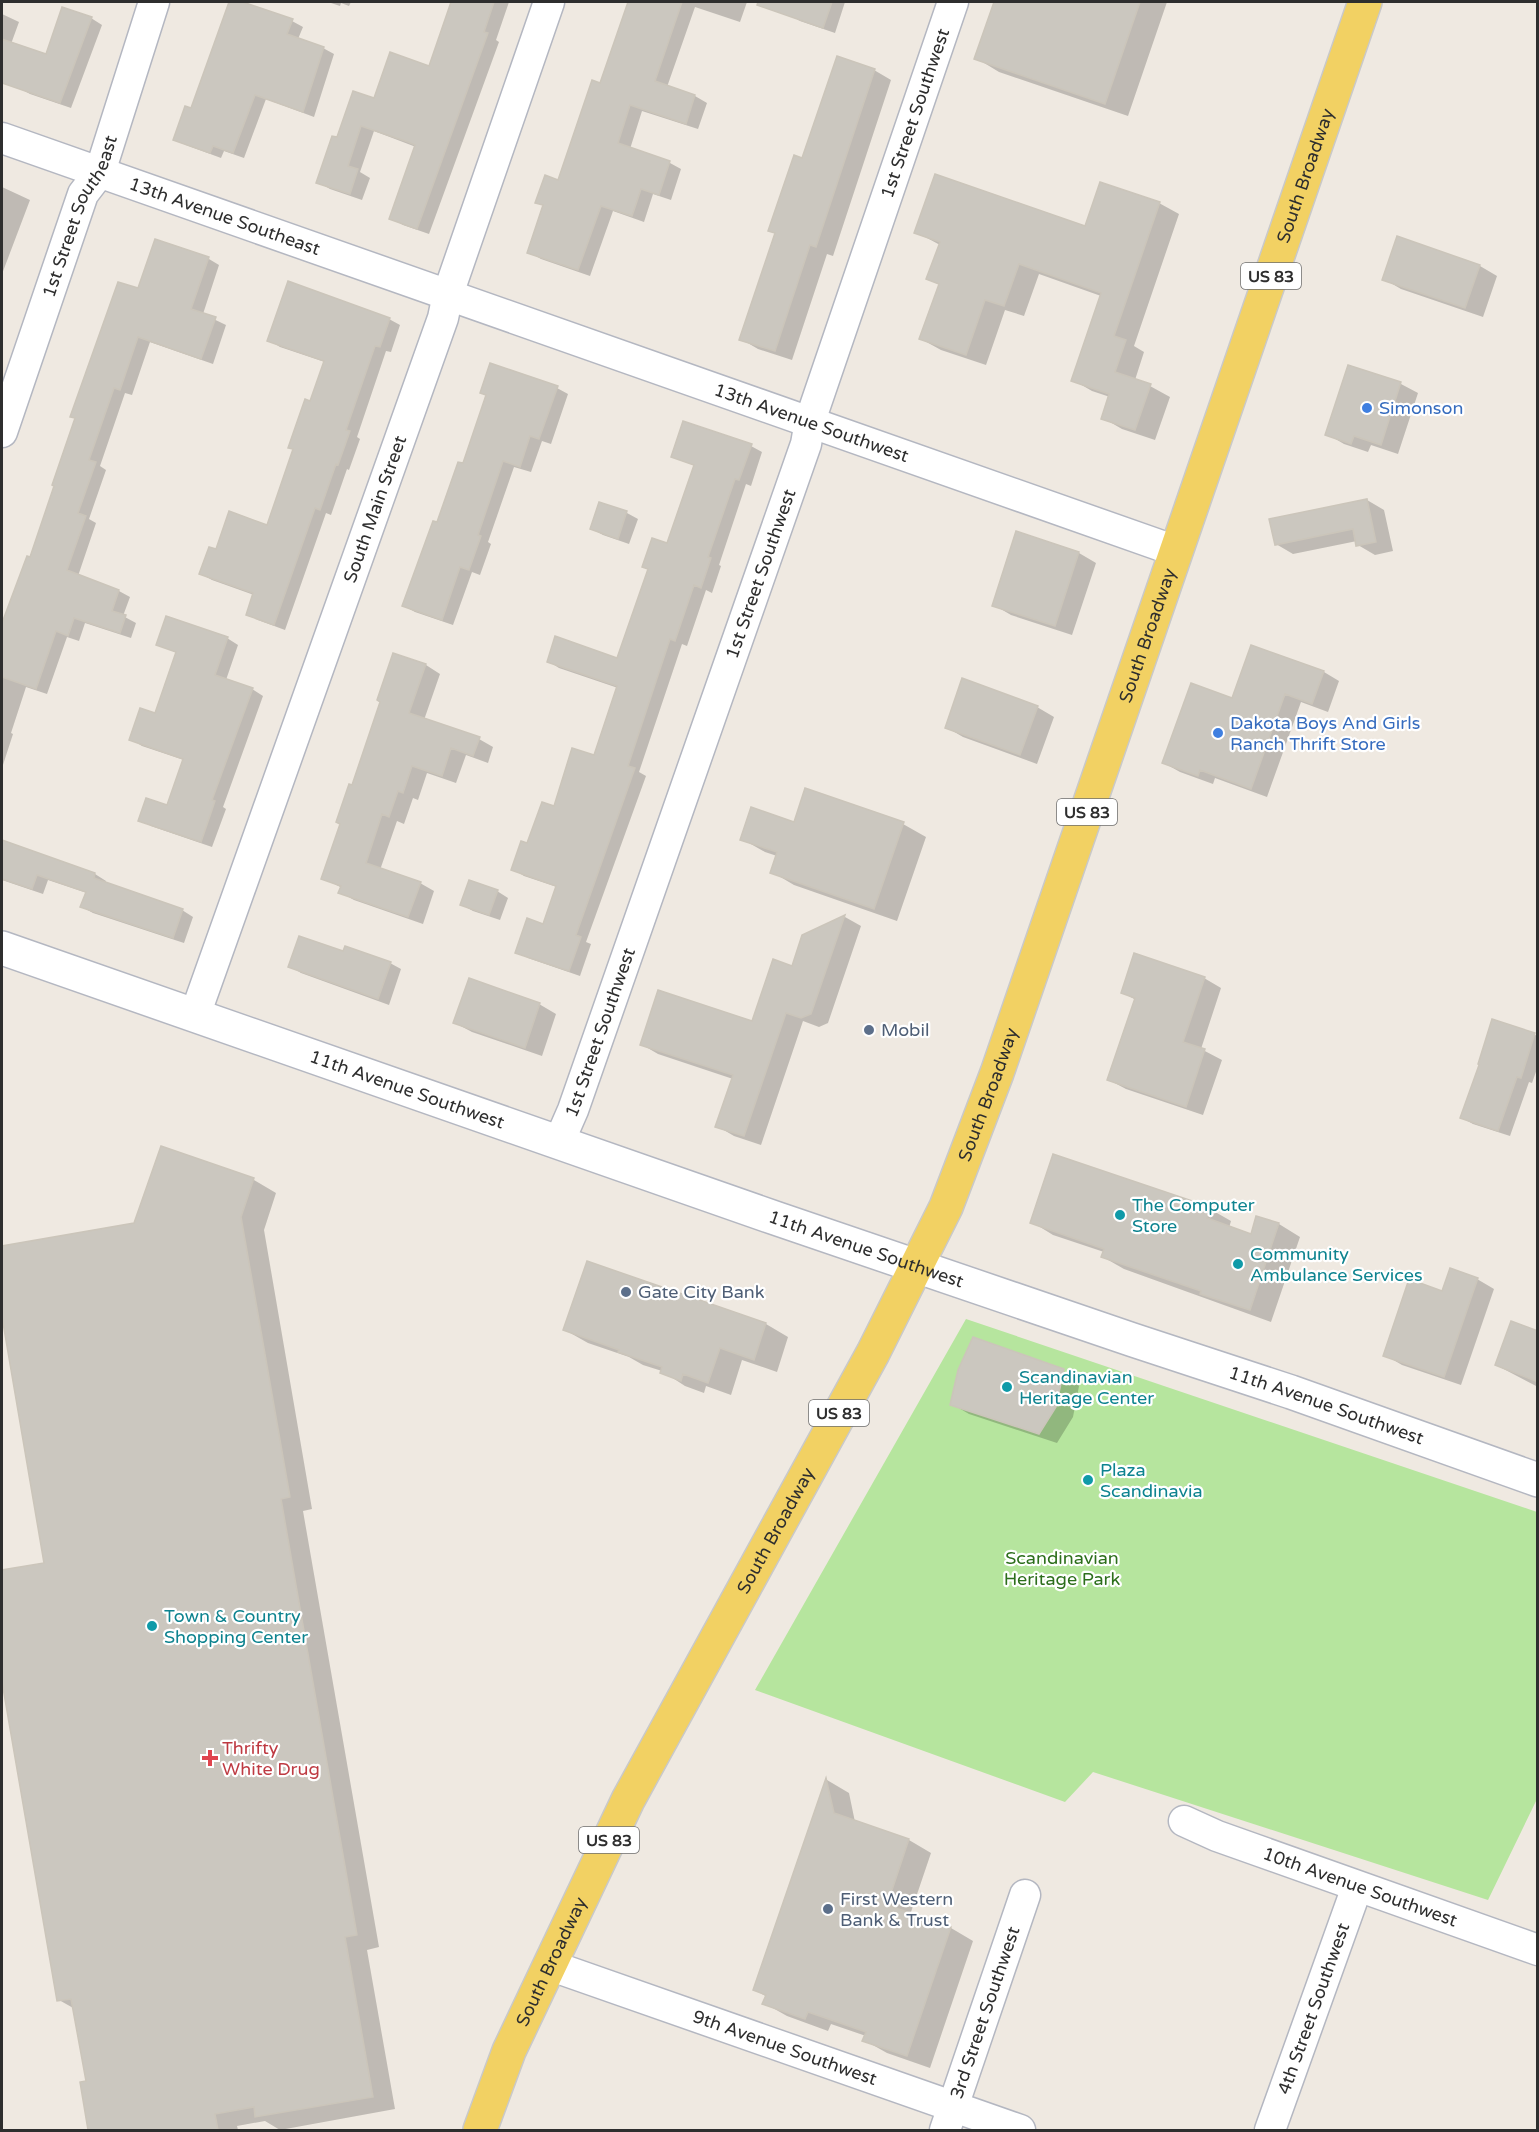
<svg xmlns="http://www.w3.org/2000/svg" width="1539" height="2132" font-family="'Varela Round',sans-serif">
<rect width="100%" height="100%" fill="#efe9e1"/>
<path fill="#b6e59e" d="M966,1319L1537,1512V1799L1488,1900L1093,1772L1065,1802L755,1690Z"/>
<path fill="#0003" d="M230,2H239L292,21L303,27L298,39L323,48L334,54L314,117L266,99L244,158L224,151L221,158L186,145L175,139L192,110Z
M328,2H351L349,6L341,3L340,6Z
M448,2H509L496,40L499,42L429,234L403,225L391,218L416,147L374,131L360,172L370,178L362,200L330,189L318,182L338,139L375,100L430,68L452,4Z
M629,2H747L740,22L695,7L667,87L695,96L707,103L698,129L642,111L630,149L670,163L681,169L671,200L653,194L644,222L613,211L590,276L541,259L529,252L545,206L537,202L559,182L601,85Z
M793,2H845L835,33L800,21L789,14Z
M996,2H1167L1128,116L999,72L976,58Z
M2,14L19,22L11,44L47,56L91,18L102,25L71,108L30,94L19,88L22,78L2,71Z
M874,70L891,80L833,256L827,254L792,360L758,349L741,339L776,234L770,230L803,160Z
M2,187L30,200L2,274Z
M1159,203L1179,214L1134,346L1144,352L1135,380L1150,386L1170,397L1155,440L1122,429L1103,418L1110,397L1092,391L1073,380L1101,296L1039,274L1024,316L1005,310L986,365L941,350L921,339L940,285L928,279L940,245L916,232L1086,228Z
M156,241L209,259L219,265L203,314L226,325L213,364L150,342L132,395L125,393L100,466L106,470L89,519L96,523L78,576L119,591L130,597L123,616L136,623L131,638L85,623L79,641L67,637L47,694L26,687L11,733L13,734L2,768V628L139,290Z
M1480,266L1497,276L1483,317L1401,289L1384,279Z
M389,319L400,325L391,352L386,351L357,437L360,439L349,470L347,469L331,515L326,513L285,630L258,620L247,614L254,595L212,580L201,574L217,551L268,527L325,362L280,347L269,340Z
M1349,367L1401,384L1418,393L1398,454L1371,445L1368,452L1344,444L1327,434Z
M557,388L568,394L551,444L542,441L531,472L514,467L488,542L491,544L480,575L472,572L453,625L415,612L404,606L464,465L487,396L481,393Z
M751,446L762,452L751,486L746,484L719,565L721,566L712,593L706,590L687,646L682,644L639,772L646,776L586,942L591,944L580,976L528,958L517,952L544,925L557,887L524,876L513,869L555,808L595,757L618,688L559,668L548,661L618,660L668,545L695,466L673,456Z
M1367,500L1384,510L1393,551L1375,555L1358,545L1357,541L1293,554L1276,544Z
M600,504L627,513L638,519L629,544L603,535L592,529Z
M1017,533L1079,553L1096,563L1072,635L1011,615L994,605Z
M227,638L238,645L226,680L252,689L263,696L223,807L226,809L212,847L151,826L140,820L168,807L184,760L142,746L131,739L156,715L177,653L158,644Z
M1252,646L1324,672L1339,681L1328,712L1301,702L1267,797L1215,778L1213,784L1180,772L1164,763L1232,700Z
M394,655L426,665L440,674L424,720L479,739L493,747L488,763L466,755L456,783L427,773L418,800L413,798L404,824L397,821L380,870L420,883L434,891L423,924L354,900L340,892L342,888L323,878L382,702Z
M1037,707L1054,717L1037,764L963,737L946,727Z
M806,790L903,824L926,837L897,921L794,885L772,872L777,856L765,852L742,839L795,824Z
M2,842L95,874L106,881L105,884L182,910L193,917L184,943L93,913L82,907L87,893L48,880L43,894L2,880Z
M497,891L508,898L500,920L473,911L462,905Z
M845,917L861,926L828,1023L819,1027L803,1021L761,1145L734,1136L717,1126L733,1079L658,1054L641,1044L753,1023L793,968L804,936Z
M344,953L390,963L401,969L389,1005L301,973L290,966Z
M1204,978L1221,988L1201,1049L1222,1060L1203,1115L1126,1089L1109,1080L1136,1000L1123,993Z
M539,1004L556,1014L542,1056L472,1032L455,1023Z
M1493,1021L1538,1036V1066L1532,1083L1529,1082L1510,1136L1473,1124L1462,1118L1481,1065Z
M162,1148L254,1180L276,1193L264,1230L312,1509L303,1511L379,1947L367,1950L395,2109L280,2130L265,2121L237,2126L238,2130H90L81,2083H88L75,2009L59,2000L2,1673V1571L46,1564L2,1308V1247L135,1224Z
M1054,1156L1210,1209L1231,1221L1229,1228L1251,1236L1257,1217L1279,1224L1300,1237L1271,1322L1124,1269L1103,1257L1104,1252L1053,1235L1032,1222Z
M587,1263L766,1324L788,1337L777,1372L742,1360L731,1395L706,1386L704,1393L685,1386L662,1371L643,1365L629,1357L588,1343L565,1330Z
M1477,1279L1494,1289L1461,1385L1402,1365L1385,1355L1443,1293Z
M1538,1333V1387L1496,1365Z
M1063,1371L1080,1381L1073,1417L1057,1443L969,1414L952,1404Z
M827,1780L849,1793L855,1822L909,1840L931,1853L910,1915L951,1928L973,1941L930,2068L887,2053L864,2040L866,2036L831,2024L828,2031L787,2016L764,2003L767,1997L755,1990Z"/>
<path fill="#cbc7bf" stroke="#cbc5ba" stroke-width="1.5" d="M229,2H243L293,19L287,34L324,47L303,112L255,95L233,153L213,146L210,153L173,140L185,106L191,108Z
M451,2H494L484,32L488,33L417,229L389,219L415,145L408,142L361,126L348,166L358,169L350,194L316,183L332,136L337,137L353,91L374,98L390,52L429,66Z
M628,2H682L655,81L695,95L686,124L630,105L618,143L670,161L659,195L641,189L632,216L601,206L578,270L527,253L543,205L535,203L545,175L558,180L592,80L600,83Z
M758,2H832L823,28L757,5Z
M994,2H1140L1105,104L974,59Z
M62,7L92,17L60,103L2,83V39L46,54Z
M837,56L875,69L816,247L810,245L775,351L739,340L775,233L768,231L794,155L802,158Z
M935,174L1085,226L1100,182L1160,202L1114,336L1126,340L1115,372L1151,384L1135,430L1101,419L1109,394L1071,381L1101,293L1019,264L1004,306L985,300L966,355L919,339L939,284L926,279L940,242L914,233Z
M1397,236L1480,265L1465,308L1382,280Z
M155,239L209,257L191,309L216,317L201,359L138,337L120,390L114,388L89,460L96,462L78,513L86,516L67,570L119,590L112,611L126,615L120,633L74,618L68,636L56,631L36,689L2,677V623L27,556L30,557L54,486L52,485L75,418L70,417L118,282L138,288Z
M288,281L390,318L380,347L375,346L346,430L350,431L338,465L336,464L320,510L315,508L274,625L246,615L253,593L199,574L209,547L216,549L229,511L267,525L293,449L288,448L305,399L310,401L324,361L267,341Z
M490,363L558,386L539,439L530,436L520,467L503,461L478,535L481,536L469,570L460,567L442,620L402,606L433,521L437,522L458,462L463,463L486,395L480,393Z
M1348,365L1401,382L1381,445L1354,436L1351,444L1325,435Z
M683,421L752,444L739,480L735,479L708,557L711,558L701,588L694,585L675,641L670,639L628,766L635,768L576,935L581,937L569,971L515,953L527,918L543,924L556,886L511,870L521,841L527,843L542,802L554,806L572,748L594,755L617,686L547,662L555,636L617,658L648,569L642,567L652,538L667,543L694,465L671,457Z
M1367,499L1376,542L1356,546L1353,529L1275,545L1269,519Z
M599,502L627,511L618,539L590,529Z
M1016,531L1079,552L1055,626L992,606Z
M166,616L228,637L215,675L253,688L212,800L215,801L201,842L138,821L146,798L167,805L183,759L129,740L140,708L155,713L176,652L156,645Z
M1251,645L1324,671L1312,704L1285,694L1251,789L1200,770L1198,776L1162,763L1191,683L1232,698Z
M393,653L426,664L409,713L480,737L473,756L451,748L442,776L412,766L403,793L398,791L389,817L382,814L366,863L421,882L408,917L338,893L341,886L321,879L340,824L336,822L349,784L352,785L380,702L377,700Z
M962,678L1038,706L1020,755L945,728Z
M805,788L904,822L874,909L770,873L777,852L740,840L751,807L794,822Z
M2,840L95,873L94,878L183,909L173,938L80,907L86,892L37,875L32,889L2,879Z
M469,880L498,890L489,915L460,905Z
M845,915L811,1014L801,1018L786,1013L744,1136L715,1127L733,1075L640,1045L658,990L752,1021L773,959L792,966L802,935Z
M299,936L343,951L345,946L391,962L378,999L288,967Z
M1134,953L1205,977L1183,1042L1205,1049L1186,1107L1107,1080L1135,998L1121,993Z
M469,978L540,1003L525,1048L453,1023Z
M1492,1019L1535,1033L1521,1078L1517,1077L1498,1131L1460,1118L1479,1065L1478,1064Z
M161,1146L254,1178L241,1217L290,1497L281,1499L357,1935L345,1937L373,2097L255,2117L254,2107L215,2114L218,2130H88L80,2082L86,2081L71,1999L57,2001L2,1682V1570L44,1563L2,1317V1246L134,1223Z
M1053,1154L1210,1207L1207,1218L1251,1234L1256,1216L1279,1223L1250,1310L1200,1294L1201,1291L1101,1257L1104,1249L1030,1223Z
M587,1261L766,1323L754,1360L720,1348L708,1383L683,1374L681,1381L660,1373L662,1367L618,1352L619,1350L563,1330Z
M1450,1268L1478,1278L1444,1377L1383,1356L1409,1279L1442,1291Z
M1511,1321L1538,1331V1382L1495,1365Z
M973,1337L1064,1369L1056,1407L1039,1434L950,1405L958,1370Z
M826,1778L834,1813L909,1839L887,1905L951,1927L907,2056L862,2041L866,2032L808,2012L805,2019L762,2004L766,1995L753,1990Z"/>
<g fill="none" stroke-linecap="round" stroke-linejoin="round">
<defs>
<g id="street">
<path id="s1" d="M2,138L1176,551"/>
<path id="s2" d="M2,432L83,194L100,172L154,2"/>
<path id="s3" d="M195,1015L443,318L448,294L549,2"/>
<path id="s4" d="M559,1142L573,1110L806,444L810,421L953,2"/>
<path id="s5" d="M1184,1821L1217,1836L1538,1950"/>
<path id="s6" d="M549,1965L1020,2130"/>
<path id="s7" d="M945,2130L1025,1895"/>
<path id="s8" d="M1270,2130L1357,1887"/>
</g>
<g id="secondary">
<path id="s9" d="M2,948L775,1218L1133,1340L1291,1392L1538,1480"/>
</g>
<g id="primary">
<path id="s10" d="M480,2130L509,2051L628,1800L873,1353L946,1207L997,1073L1365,2"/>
</g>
</defs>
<use href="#street" stroke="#b4b7c1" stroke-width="33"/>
<use href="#secondary" stroke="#b4b7c1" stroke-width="36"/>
<use href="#primary" stroke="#c9c9c9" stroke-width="36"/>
<use href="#street" stroke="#fff" stroke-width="30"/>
<use href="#secondary" stroke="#fff" stroke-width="33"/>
<use href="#primary" stroke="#f2d163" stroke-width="33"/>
</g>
<g fill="#3f7fe0" stroke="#fff" stroke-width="2">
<circle cx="1367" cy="408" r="6"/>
<circle cx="1218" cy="733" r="6"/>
</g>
<g fill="#5c6f8a" stroke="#fff" stroke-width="2">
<circle cx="869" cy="1030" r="6"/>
<circle cx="626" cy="1292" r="6"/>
<circle cx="828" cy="1909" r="6"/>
</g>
<g fill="#0f9aa8" stroke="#fff" stroke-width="2">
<circle cx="1120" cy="1215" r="6"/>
<circle cx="1238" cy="1264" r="6"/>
<circle cx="1007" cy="1387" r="6"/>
<circle cx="1088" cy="1480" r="6"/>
<circle cx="152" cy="1626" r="6"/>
</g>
<path fill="#e0444e" stroke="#fff" stroke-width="2" d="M207 1749h6v6h6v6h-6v6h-6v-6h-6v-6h6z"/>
<g text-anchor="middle" stroke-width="4.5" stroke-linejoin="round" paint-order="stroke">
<g fill="#fff" stroke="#6d6d6d" stroke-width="1.5">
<rect x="1241" y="263" width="60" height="26" rx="4.5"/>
<rect x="1057" y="799" width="60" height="26" rx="4.5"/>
<rect x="809" y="1400" width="60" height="26" rx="4.5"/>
<rect x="579" y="1827" width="60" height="26" rx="4.5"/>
</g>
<g font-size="16" font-weight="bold" fill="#2e2e2e">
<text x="1271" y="282">US 83</text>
<text x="1087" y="818">US 83</text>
<text x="839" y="1419">US 83</text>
<text x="609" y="1846">US 83</text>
</g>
<g font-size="18" fill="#2e2e2e" stroke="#fff">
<text dy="6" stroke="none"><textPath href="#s4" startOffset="1089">1st Street Southwest</textPath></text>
<text dy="6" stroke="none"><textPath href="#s10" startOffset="2127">South Broadway</textPath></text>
<text dy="6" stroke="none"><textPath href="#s1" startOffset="236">13th Avenue Southeast</textPath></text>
<text dy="6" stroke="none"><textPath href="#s2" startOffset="230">1st Street Southeast</textPath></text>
<text dy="6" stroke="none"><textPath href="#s1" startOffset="858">13th Avenue Southwest</textPath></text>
<text dy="6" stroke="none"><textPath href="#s3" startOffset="537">South Main Street</textPath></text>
<text dy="6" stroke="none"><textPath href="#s4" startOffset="603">1st Street Southwest</textPath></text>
<text dy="6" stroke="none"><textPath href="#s10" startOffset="1641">South Broadway</textPath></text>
<text dy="6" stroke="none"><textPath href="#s4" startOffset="117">1st Street Southwest</textPath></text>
<text dy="6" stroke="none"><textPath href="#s9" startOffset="429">11th Avenue Southwest</textPath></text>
<text dy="6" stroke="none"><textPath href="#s10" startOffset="1155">South Broadway</textPath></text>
<text dy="6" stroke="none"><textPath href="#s9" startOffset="915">11th Avenue Southwest</textPath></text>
<text dy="6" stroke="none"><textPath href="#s9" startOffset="1401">11th Avenue Southwest</textPath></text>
<text dy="6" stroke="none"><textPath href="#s10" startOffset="669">South Broadway</textPath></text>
<text dy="6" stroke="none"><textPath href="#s5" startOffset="188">10th Avenue Southwest</textPath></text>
<text dy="6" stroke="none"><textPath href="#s10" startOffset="183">South Broadway</textPath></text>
<text dy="6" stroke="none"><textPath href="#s8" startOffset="129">4th Street Southwest</textPath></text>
<text dy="6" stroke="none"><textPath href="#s7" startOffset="124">3rd Street Southwest</textPath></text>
<text dy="6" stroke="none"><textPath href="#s6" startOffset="250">9th Avenue Southwest</textPath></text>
</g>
<g font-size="18" fill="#366cbe" stroke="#fff" text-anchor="start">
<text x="1379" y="414">Simonson</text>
<text x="1230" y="729">Dakota Boys And Girls<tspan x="1230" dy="21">Ranch Thrift Store</tspan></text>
</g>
<g font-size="18" fill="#4e5e75" stroke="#fff" text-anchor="start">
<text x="881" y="1036">Mobil</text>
<text x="638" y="1298">Gate City Bank</text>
<text x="840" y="1905">First Western<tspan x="840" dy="21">Bank &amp; Trust</tspan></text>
</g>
<g font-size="18" fill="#0d838f" stroke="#fff" text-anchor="start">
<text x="1132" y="1211">The Computer<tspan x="1132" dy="21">Store</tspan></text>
<text x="1250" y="1260">Community<tspan x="1250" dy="21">Ambulance Services</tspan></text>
<text x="1019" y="1383">Scandinavian<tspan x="1019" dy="21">Heritage Center</tspan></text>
<text x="1100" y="1476">Plaza<tspan x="1100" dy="21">Scandinavia</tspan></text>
<text x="164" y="1622">Town &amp; Country<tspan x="164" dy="21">Shopping Center</tspan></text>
</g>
<g font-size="18" fill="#2c6e1b" stroke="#fff">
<text x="1062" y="1564">Scandinavian<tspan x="1062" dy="21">Heritage Park</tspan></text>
</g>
<g font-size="18" fill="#be3a42" stroke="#fff" text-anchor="start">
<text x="222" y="1754">Thrifty<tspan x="222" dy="21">White Drug</tspan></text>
</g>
</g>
<rect width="1539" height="2132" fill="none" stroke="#2e2e2e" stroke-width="6"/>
</svg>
